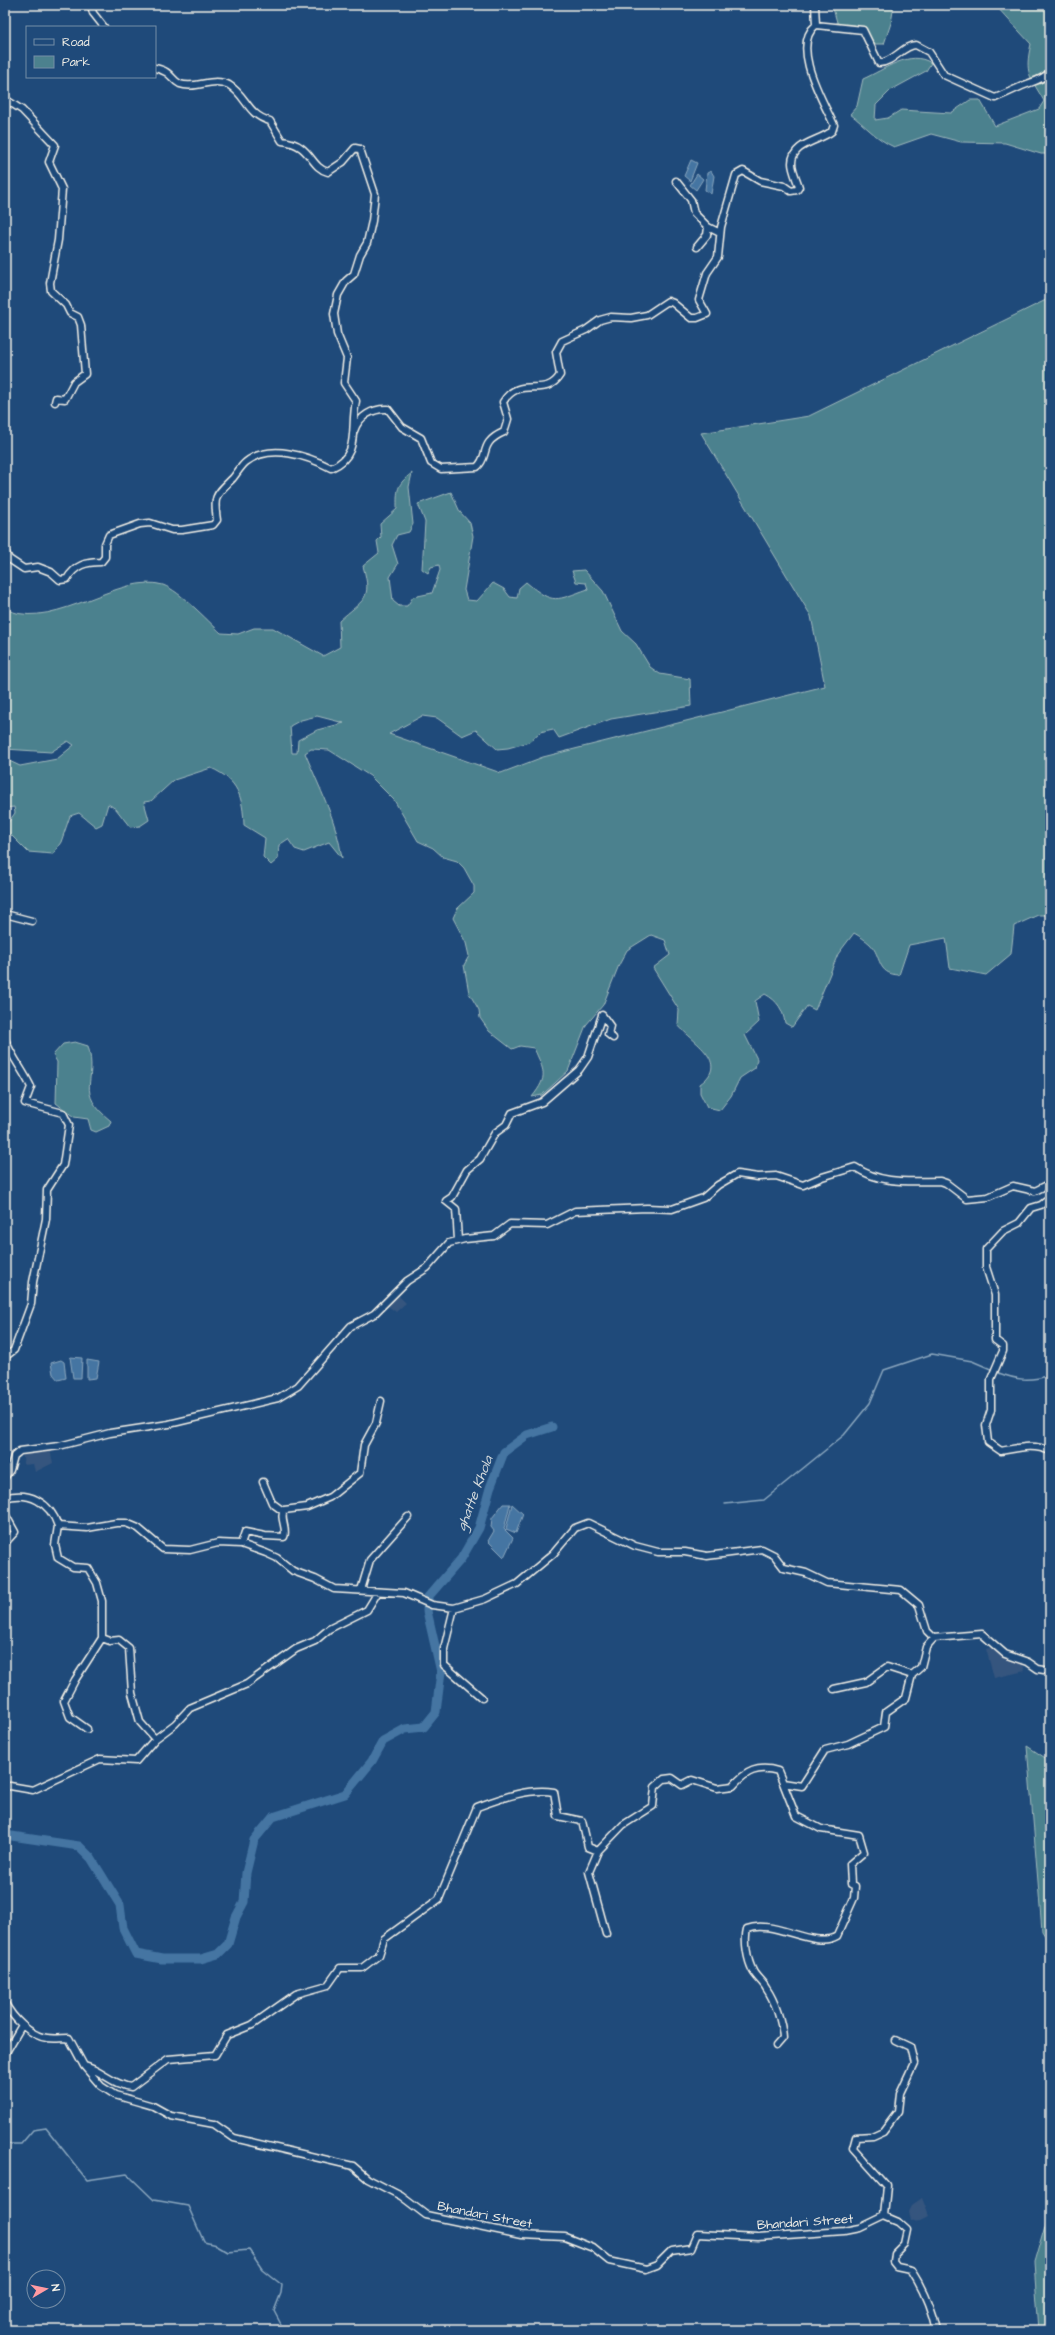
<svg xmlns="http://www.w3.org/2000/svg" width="1055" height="2335" font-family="'Architects Daughter',sans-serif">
<rect width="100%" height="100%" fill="#1f4a7a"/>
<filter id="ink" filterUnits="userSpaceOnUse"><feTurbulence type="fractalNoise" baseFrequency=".025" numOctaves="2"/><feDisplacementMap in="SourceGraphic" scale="8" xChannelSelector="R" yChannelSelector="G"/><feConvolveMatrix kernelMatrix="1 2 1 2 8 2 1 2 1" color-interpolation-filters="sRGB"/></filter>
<g filter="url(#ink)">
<path fill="#34547e" d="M395,1292L406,1303L396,1312L385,1304Z
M50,1449L53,1463L35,1472L33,1464L24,1465L22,1452Z
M993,1647L1003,1658L1022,1662L1025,1671L994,1678L986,1649Z
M922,2198L929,2216L921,2220L911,2221L909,2211L912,2205Z"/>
<path fill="#4c818e" stroke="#a0b9bb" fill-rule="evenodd" d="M832,5H894L891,23L884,44H873L858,31L839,29Z
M995,5H1050V154H1041L1005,143L961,142L931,134L894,147C876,139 865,125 850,114L857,106L863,79C884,70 910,49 931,63L926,71L891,90L876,105L875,120L888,118L901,110L951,113L970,100H980L995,126L1039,109L1044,101C1030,76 1024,74 1031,44Z
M1050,298V915H1038L1014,926L1011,954L986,975L950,968L946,938L909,945L899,975C876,974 882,956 870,944C866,940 859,936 854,933L838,954L815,1010L807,1006L792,1027L785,1023C783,1010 778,1001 765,994L755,1001L759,1022L745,1035L757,1059L755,1068L740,1078L731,1096L720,1110L707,1107L700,1093V1084C731,1062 693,1043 678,1025L679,1010L653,968L670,955L665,940L651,935L627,950L619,965L603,1005L586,1025L568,1071L542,1095L532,1097C549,1076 544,1071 534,1048L520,1046L512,1049L489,1031L480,1018L479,1010L469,993L464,965L469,956L466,943L453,918L457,909L474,893V886L464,868L457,861L443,857L433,848L418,841L394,800L370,776L329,750L311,749L305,753C319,787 337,821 342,858L329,842L304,852L295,849L288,839L279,845L278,859L271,865L263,857L265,838L244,825C243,797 238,780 211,768L174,780L151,801L144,802L149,820L140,826L130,827L116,809L108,804L102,824L96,827L79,813L70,816L61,842L53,854L28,852L9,833L7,824L15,813L14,807L5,808V759L20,766L57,759L74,745L68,741L51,752L5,749V586L7,588L10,611C56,629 121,572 163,585C180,591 207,620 221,633L238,634L254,628H273L323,656L340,647L339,621C363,599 373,601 363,566L379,553L377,541L381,537L380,524L397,509C397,490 396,485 412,473L409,487L413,524L409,532L397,535L392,545L398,564L390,577L393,601L399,606H407L413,597L432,593L440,570L439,565L431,567L428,573L422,569L425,522L418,504L451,492L460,512L470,523L473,536L464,590L467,600L477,601L493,583L504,589L510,597L517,598L519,588L526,582C554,606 556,600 588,589L586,583L576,582L572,571L584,570L603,591L622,631L636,644L650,667L660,674L690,679L691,706L611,719L559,738L553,729L540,732L529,742L508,748L497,749L476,730L462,736L437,718L422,716L389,734L501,773L543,757L825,686L811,616L701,433L809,416ZM317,716L344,723L317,730L298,740L297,753H292L290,726L301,720Z
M75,1042L88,1046C99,1083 73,1090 111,1121L109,1126L96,1132L91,1130L88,1119L74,1117L56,1103L57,1062L53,1055L63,1044Z
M1027,1746L1050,1761V1944L1042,1931Z
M1050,2208V2330H1039L1034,2263Z"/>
<path fill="#4575a2" stroke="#8ba7be" d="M691,160L697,163L690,181L684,176Z
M711,171L714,176L711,194L705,190L707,173Z
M697,174L703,179L696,190L690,185Z
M70,1357L82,1358L81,1378H73Z
M61,1360L64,1362L66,1378L58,1380L53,1374L51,1363Z
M87,1360L99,1362L96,1378L87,1379Z
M503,1504H510L504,1529L513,1538L504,1557L488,1541L494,1531L491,1527L492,1518Z
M512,1504L523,1514L516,1533L506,1529Z"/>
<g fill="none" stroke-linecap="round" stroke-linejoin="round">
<path stroke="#8ba7be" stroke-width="1.5" d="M996,1372C1017,1380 1029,1382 1050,1375
M725,1504L764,1500L844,1435L870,1403L884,1370L932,1354L972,1361L993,1370
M5,2144H21L33,2130L46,2128L87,2180L127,2174L154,2200L188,2206L204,2242L216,2245L228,2252L249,2250L262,2269L282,2285L281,2293L274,2311L284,2330"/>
<path stroke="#4575a2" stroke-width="9" d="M5,1835L79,1846L91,1858L120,1905L123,1928L136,1954L162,1959H201L218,1954L228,1944L236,1917L244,1902L246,1873L254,1840L273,1817L345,1794L372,1761L383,1741L405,1729L424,1727L436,1712L441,1672L427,1611L428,1597L461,1559L479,1528L490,1488L504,1452L527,1435L552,1427"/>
<defs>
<path id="minor" d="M91,5L93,13L104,27
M816,25L863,30L879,63C893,63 903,45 916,45L929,52L944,75L995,98C1005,94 1013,90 1022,86C1033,81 1041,81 1050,72
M5,99L22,110L55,145L49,162L62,189L58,240L50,283L51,291L66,305L70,313L78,317L81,325L85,374L74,382L65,399L56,398L55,402
M676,181L691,200L694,213L708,227
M697,247L707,235L708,227L720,233
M354,431C359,416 373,408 388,409L402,427L421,438L431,463L441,469L477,467C490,456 478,443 504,432L508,419L503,402C520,374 545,400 560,375L556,352L562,341L586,330L600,320L611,317L631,318L647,315L668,301L673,303L691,318H697L707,314L699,300L707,273L718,257L721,227L736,175L743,171L760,181L784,186L791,191L797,190L799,187C797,180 792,170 792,163C792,143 820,141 832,131L834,125C823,101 790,46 816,25L815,5
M5,551L9,559L24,569L38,567L51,572L60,580L67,579C75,565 86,562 101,562L105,557V544L109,535L140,524L150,523L172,530H182L213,525L217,520C213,495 216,495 233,478C237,473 241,466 246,462C270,443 308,456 331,468C361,456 350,428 356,401L344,383L347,358L337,334L334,314L338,295L346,281L354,274L360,255L367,243L372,221L375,194L360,149L355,148L343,162L328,172C309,167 312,144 282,141L270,121C247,115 247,96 229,85C213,76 196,90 180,84C170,79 173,72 155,68
M5,914L32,921
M5,1039C11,1056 23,1070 31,1087L25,1103L63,1113L69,1125L63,1165L47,1190L46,1219L33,1282L31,1304L14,1350L5,1357
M1050,1198L1041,1205L1031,1208L1019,1223L1003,1231L986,1249V1267L995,1295V1340L1003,1346V1351L991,1379V1410L986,1425L988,1442L1001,1451C1018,1448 1033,1443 1050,1451
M458,1240L456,1209L446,1201L452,1197L467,1170L480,1159L495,1133L506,1125L512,1113L542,1102L579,1070L588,1057L602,1015L610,1026L608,1034L613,1038
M5,1477L10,1470L14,1456L20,1451L59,1446L110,1433L169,1424L278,1398L298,1386L351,1326L374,1314L407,1281L427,1268L449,1243L465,1239L494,1236L510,1224L547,1225L575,1211L647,1208L672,1209L703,1198L718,1185L737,1174L758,1177L776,1176L803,1185L822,1177L855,1167C882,1185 910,1181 940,1181L946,1183L967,1199L988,1197L1013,1186L1035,1191L1045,1186L1050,1188
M263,1482L272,1503L283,1511
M5,1498C29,1491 50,1502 58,1526L87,1528L116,1523H126L138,1528L163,1549L190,1550L218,1543L241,1544L266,1553L277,1558L293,1571L315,1579L334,1589L404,1593L432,1605L454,1608L485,1599L517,1584L553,1554L575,1528L588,1523L635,1546L658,1552H685L707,1556L762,1549L774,1555L784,1568L806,1573L827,1583L901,1590L919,1605L927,1631L934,1638L982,1634L1005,1654L1028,1662L1038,1669L1050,1671
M5,1514L15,1532L5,1543
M58,1526L55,1545L58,1558L73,1567L88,1568L97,1583L102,1601V1638L75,1680L64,1701L70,1717L87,1729
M241,1544L245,1532L265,1536L284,1537C288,1529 279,1518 284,1510L307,1507L330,1497L360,1473L364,1445L376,1423L381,1401
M361,1590L370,1560L408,1517
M454,1608L444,1649V1665L482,1698
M102,1638L110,1641L119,1640L129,1648L132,1693L140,1722L155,1739
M834,1689L866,1682L887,1667L912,1675
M5,1787L10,1786L33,1790L100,1759L136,1761L155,1739L175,1724L190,1708L247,1684L296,1649L315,1641L329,1629L367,1610L378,1592
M606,1934L589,1872L598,1851L623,1825L653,1806L655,1787L664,1779L672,1778L682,1785L692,1780L717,1788L733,1786C746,1771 758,1765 778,1771L783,1783L802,1786L825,1750L848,1744L884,1727L886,1712L906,1698L912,1675L921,1667L926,1647L934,1638
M5,2003C12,2017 30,2036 47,2038C54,2039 62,2038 69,2038L84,2066L101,2086L115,2095L153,2106L171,2116L214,2124L234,2138L353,2166L368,2179L401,2196L426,2215L521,2235L565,2237L593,2248L609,2261L646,2269L657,2265L671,2251L691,2248L697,2234L758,2237L844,2231L859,2228L884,2216
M895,2040L910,2047L914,2063L900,2093L898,2111L883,2131L872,2136L856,2137L853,2148L887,2186L884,2216L898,2222L907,2230L904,2244L894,2254L893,2262L897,2267L911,2270C924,2290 931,2307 936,2330
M776,2046L783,2038C782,2022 775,2001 766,1988C763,1982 756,1977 753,1971C747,1960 744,1940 747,1929C773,1918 814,1950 837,1936L854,1898L855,1886L851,1884L850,1864L864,1852L859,1835L821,1829L796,1816L783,1783
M5,2054L22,2025
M84,2066C101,2070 113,2085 131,2087L168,2059L215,2055L227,2035L252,2025L296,1994L328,1985L340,1968H362L379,1955L384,1939L439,1899L477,1807C502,1798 528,1788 554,1792L558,1816L582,1821L588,1847L598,1851"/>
</defs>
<use href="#minor" stroke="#f4f1e8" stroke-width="9"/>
<use href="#minor" stroke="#1f4a7a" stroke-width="6"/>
</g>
</g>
<g text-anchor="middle" stroke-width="4" stroke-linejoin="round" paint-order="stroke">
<g font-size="13" fill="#f4f1e8" stroke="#1f4a7a">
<text transform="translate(485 2214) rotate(11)" y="5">Bhandari Street</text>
<text transform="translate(805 2221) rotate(-4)" y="5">Bhandari Street</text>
</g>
<g font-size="14" font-style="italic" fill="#dadede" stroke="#1f4a7a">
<text transform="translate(474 1493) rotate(-69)" y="5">ghatte Khola</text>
</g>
</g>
<rect width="1055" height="2335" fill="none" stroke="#1f4a7a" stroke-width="20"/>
<rect x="10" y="10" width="1035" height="2315" fill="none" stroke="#f4f1e8" stroke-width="1.5" filter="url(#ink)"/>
<rect x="26" y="26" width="130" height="52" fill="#1f4a7a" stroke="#748da6"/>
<rect x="34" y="39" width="20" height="6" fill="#1f4a7a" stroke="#748da6"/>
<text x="62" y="46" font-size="12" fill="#f4f1e8">Road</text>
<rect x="34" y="56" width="20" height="12" fill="#4c818e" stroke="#748da6"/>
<text x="62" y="66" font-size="12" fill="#f4f1e8">Park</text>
<g transform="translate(46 2289) rotate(81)"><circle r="19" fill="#1f4a7a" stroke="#748da6"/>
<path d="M0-3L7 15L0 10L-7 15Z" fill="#ff9aa2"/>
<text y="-6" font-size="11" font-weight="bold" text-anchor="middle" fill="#f4f1e8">N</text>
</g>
</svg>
